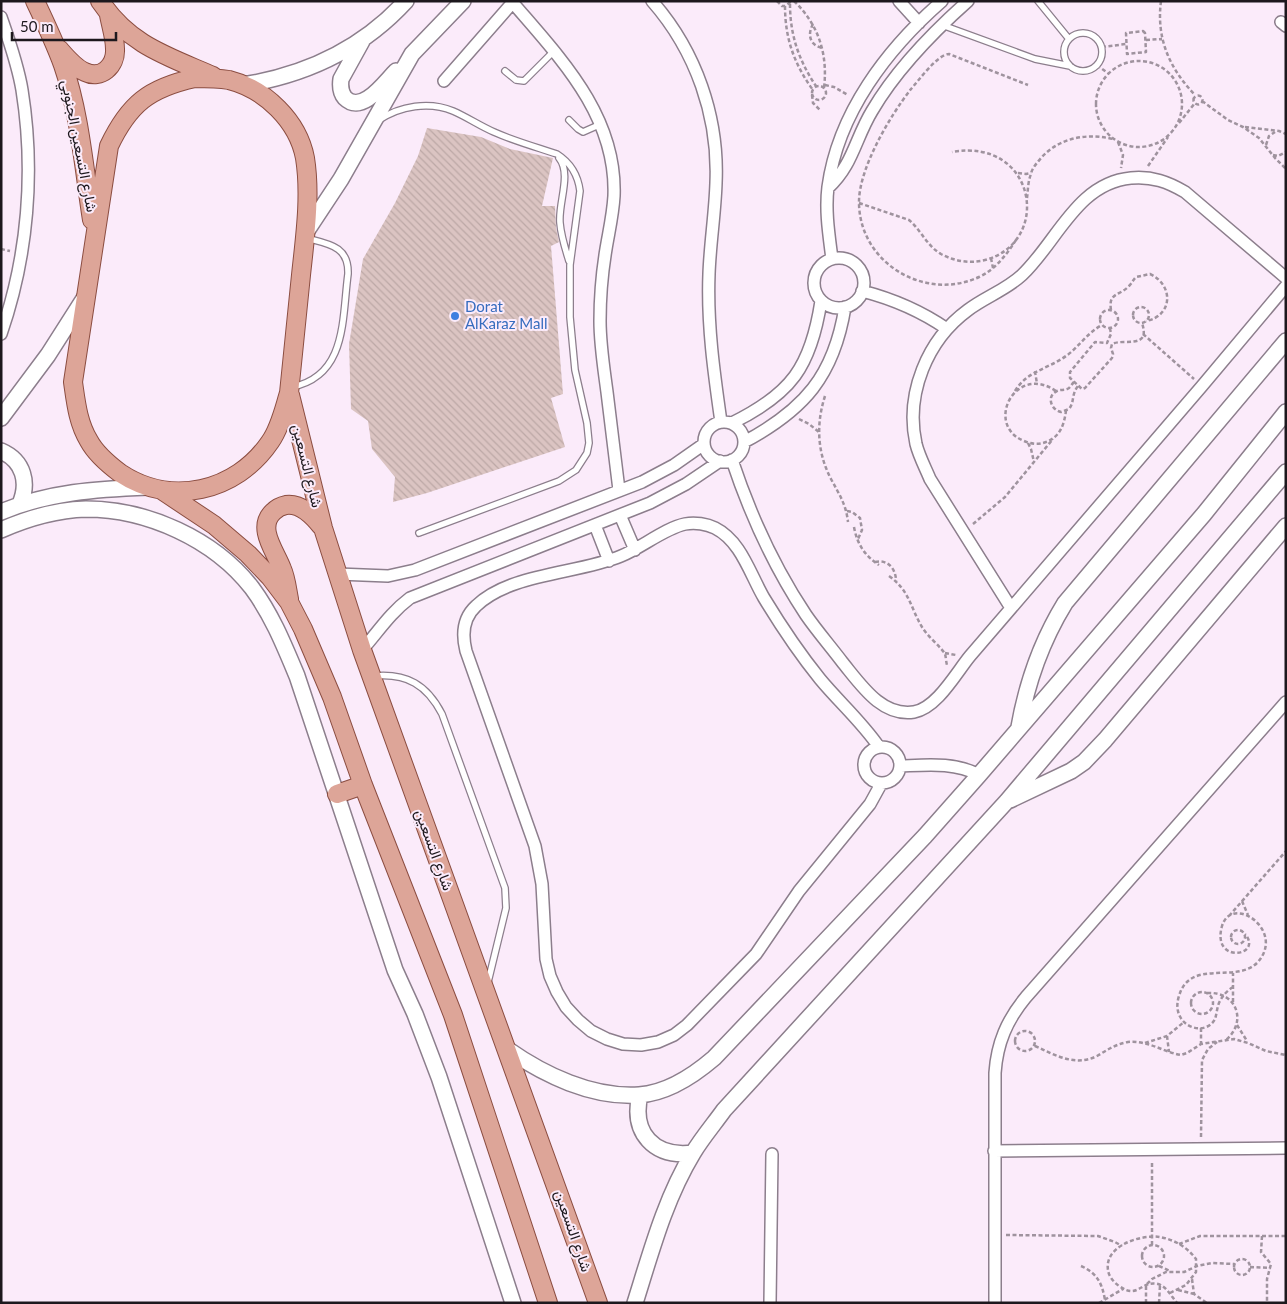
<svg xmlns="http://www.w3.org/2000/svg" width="1287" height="1304" font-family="Lato,Vazirmatn,sans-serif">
<defs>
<pattern id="building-back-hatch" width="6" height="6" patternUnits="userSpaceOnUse" patternTransform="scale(1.25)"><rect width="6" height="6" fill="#dbc4c2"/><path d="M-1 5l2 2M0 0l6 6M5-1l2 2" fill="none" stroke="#bca8a6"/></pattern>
</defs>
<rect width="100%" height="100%" fill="#fbebfa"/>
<path fill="url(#building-back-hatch)" d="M427,128L481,137L510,149L553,158L542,206H555L556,228L559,242L551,246L563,394L551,398L565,447L427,493L393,502L395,477L372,449L368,421L351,409L349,344L363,259L395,203L418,156Z"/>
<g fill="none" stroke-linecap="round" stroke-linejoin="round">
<defs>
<path id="lane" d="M1038,1L1069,39
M942,25L1035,59L1070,66
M1064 52a19 19 0 1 1 38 0a19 19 0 1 1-38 0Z
M505,71L516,80L524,81L554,51
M379,120C400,106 429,101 453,111C467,117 480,126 494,132C514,141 536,147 557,154C571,163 578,175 580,191L570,265V317L575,370L587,423L589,443L587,453L576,470L559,481L419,533
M569,120L578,129L583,132L601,124
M559,158C572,174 558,203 560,223C561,236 565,248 569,261
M292,387C347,376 342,319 348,274C349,246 329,244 306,238
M374,676C407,673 427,685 442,714L505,888L506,908L488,982"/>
<path id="street" d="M652,1C696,51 719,117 716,183C715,214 710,244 709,274C707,324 714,373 721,422
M899,1L919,23
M513,3C561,59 617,116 614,196C613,214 609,231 606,249C602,273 600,296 600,321C600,345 604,369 607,392C611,425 615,458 619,490
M1,17C9,40 18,65 22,90C35,171 28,256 1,334
M1281,22L1286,26
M444,81L514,1
M828,188C853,165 855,139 872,111C896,70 932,33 968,1
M814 283a25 25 0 1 1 50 0a25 25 0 1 1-50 0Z
M832,259C829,235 825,211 828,187C838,113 887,49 942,1
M862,291C893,299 921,311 947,329
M704 442a20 20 0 1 1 40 0a20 20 0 1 1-40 0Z
M732,423C791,394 811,367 821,301
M744,442C804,410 834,376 845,307
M732,460C750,514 774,567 806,615C817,631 831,647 843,663C861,685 882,717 914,712C937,708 956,673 970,656L1202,386L1286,286
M620,515L635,550
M595,525L609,561
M338,574L388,576L415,570L642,482L674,465L704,444
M1011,608L930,479C925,467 919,456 916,444C905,394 927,340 968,310C985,297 1006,290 1022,275C1057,242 1077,183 1131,178C1152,176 1168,182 1185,192L1286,278
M362,650C378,632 390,613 410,598L650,503L686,484L720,461
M864 765a18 18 0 1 1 36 0a18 18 0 1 1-36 0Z
M879,747C862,722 839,702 820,679C799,653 781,626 764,598C750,574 741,541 715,528C707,524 695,522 685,524C665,528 641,548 621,556C578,574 510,573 476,606C463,618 462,635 466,651L535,846L542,884L546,959L550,976L557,992L566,1007L578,1020L591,1031L607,1039L623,1044L641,1045L658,1042L674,1035L687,1025L756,954L799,891L870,804L881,784
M901,766C927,765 955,762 979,775
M994,1151L1286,1148
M770,1303L772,1154
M995,1303V1073C997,1043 1007,1020 1026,997L1286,702"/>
<path id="secondary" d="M362,41L341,79C340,86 340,92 345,98C362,115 385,82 396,71
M243,85C306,75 362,49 406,1
M306,232L341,179L412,54L463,1
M1,418L48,355L85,297
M1,451C24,461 29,483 20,504
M1,512C49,492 97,489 148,487
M1,530C28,518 56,510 86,509C147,509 214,539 252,588C272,615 284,645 297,676L395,970L415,1014L439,1077L513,1303
M1019,727C1027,682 1041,642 1065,603L1286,341
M1010,800L1071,771L1084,762L1105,740L1286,526
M507,1049C544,1075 592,1098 639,1095C668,1093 693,1076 714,1058L925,836L979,775L1204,514L1286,412
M640,1095C631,1133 654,1158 693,1153
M635,1303C651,1252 665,1199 693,1153C702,1138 714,1124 724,1110L1007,801L1286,472"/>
<path id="primary" d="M35,1C45,22 55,43 63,65C80,114 84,169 92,220
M100,1C129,45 167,56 213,76
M59,49C66,57 75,68 85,72C101,80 116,66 115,49C115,38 111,26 109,15
M195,78C206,78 217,78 229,80C265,89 298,121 305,158C311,196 305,237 301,275C297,314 293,354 289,393C284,409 280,428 270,442C236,492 171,507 120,473C108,464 96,454 89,441C78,423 76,403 73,382L109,146C129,104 149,88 195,78Z
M290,395L323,528L362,650L598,1303
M163,491L214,525L248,554L270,577L289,602L303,629L332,697L363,785L453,1015L548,1303
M289,599C287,589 286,578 282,569C276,552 256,528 273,512C277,508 281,506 286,505C301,503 313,516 321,526
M337,794L363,785"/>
</defs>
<use href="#lane" stroke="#8c7e8c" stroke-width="8"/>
<use href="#street" stroke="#8c7e8c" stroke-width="14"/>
<use href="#secondary" stroke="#8c7e8c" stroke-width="18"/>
<use href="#primary" stroke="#8b4d41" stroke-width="20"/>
<path stroke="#9f939e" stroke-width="2.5" stroke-dasharray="4 2.5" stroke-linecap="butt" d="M777,1L782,6H785L792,1
M794,1C819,25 828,55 824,88
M1161,1C1156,39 1170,69 1195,95
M790,4C790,35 799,61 816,86
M785,6C785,38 794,64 813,90
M813,24C807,35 810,45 822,48
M1143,31L1145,33L1146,52L1127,54L1126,33Z
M1146,40L1162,39
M1102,47L1126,44
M1096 104a43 43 0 1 1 86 0a43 43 0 1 1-86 0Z
M1097,65L1109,74
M825,85L834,87L848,95
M812 93a7 7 0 1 1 14 0a7 7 0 1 1-14 0Z
M812,95L813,103L820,110
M1193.5 100a4.5 4.5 0 1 1 9 0a4.5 4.5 0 1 1-9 0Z
M1202,101L1228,120L1243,127L1259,138L1275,158L1286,169
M1179,123L1195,103
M1245,127L1279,131L1286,134
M1118,142L1123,155L1121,168
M1266,145L1269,136L1275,132
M1273,155L1278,156L1286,152
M1148,166L1168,137
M1018,173L1026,174L1031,173
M1027,198C1028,190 1028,181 1031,174C1032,168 1037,163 1041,158C1060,137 1087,133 1113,139
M859,203L909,220C921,230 927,246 941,254C954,261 969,264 985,260C1053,242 1036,137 952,152
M1016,240C1006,255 996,269 979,277C925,302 859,263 859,202C859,168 890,116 911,89C919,80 938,54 949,54L1028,85
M1,249L10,251
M991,258L993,268
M1133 315a8 8 0 1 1 16 0a8 8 0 1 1-16 0Z
M1100 319a9 9 0 1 1 18 0a9 9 0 1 1-18 0Z
M1111,310C1108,292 1120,296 1129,286C1132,283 1133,280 1136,277L1150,274C1174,285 1173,316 1146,321
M1110,328L1111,334L1107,343L1095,342L1070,372V378L1082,389L1085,388L1112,358L1113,354L1111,348L1112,344C1124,338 1151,350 1142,323
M1143,334L1194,379
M1035,371L1037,384
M1074,382C1072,384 1071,386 1069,388C1065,391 1061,389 1057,391C1046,396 1051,410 1061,412L1069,409C1075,401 1071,395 1078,386
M1015,391C1027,371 1048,369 1066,356C1079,347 1087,333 1102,325
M1056,391C1015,363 984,425 1024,441C1031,444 1039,445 1046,442C1060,437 1064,425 1066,411
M825,396C816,424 817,452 831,479C839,494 846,504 848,522
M799,419L809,424L819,432
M1028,443L1031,449L1034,462
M847,511L852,512L860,518L862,530L858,539
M973,524L1005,497L1053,439
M854,527C857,544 865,556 879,565
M875,562C888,559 896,569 896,581
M889,576C910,591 910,607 922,627C927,636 942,648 945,654C946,657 946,662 947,665
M945,653L956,655
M1242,901L1248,915
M1229,916L1286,851
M1231 937a7 7 0 1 1 14 0a7 7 0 1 1-14 0Z
M1233,987C1228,990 1223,995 1220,1001C1217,1006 1217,1013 1215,1019C1209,1031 1192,1031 1183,1021C1177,1014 1176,1005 1179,996C1190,958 1235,984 1257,963C1287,931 1232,893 1222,926C1211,965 1264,956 1245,934
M1191 1003a11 11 0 1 1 22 0a11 11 0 1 1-22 0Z
M1207,993C1236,991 1248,1021 1226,1040
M1233,1002V973
M1237,1025L1247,1041
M1201,1028V1044
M1015 1041a10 10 0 1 1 20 0a10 10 0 1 1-20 0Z
M1167,1036L1169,1052
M1145,1043L1167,1036L1184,1022
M1035,1046C1055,1055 1075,1067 1097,1056C1107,1050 1116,1044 1128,1042C1148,1040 1163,1052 1181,1055L1187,1053L1201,1044L1234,1039L1248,1043L1266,1051L1286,1055
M1201,1137L1202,1060L1208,1049L1217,1042
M1006,1235L1098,1236L1115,1242L1122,1246
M1262,1236L1261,1252L1271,1264L1267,1279V1303
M1179,1244L1200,1236H1286
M1142 1256a11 11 0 1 1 22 0a11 11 0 1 1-22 0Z
M1152,1245V1161
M1234 1267a8 8 0 1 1 16 0a8 8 0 1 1-16 0Z
M1081,1266C1097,1273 1102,1283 1105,1300
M1159,1266L1170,1271
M1250,1267L1271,1268
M1192,1279L1194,1294L1207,1303
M1178,1290L1194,1294
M1170,1293L1186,1285L1196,1272V1259C1187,1247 1175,1240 1160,1237C1140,1234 1100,1247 1109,1274C1111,1279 1115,1283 1119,1286C1139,1300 1140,1280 1158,1284C1167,1287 1171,1296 1177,1303
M1099,1303L1123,1289
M1146,1303V1285L1152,1279L1166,1272H1184L1197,1266L1212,1263L1234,1264
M1159,1303L1160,1285"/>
<use href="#lane" stroke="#fff" stroke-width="5.5"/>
<use href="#street" stroke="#fff" stroke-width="11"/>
<use href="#secondary" stroke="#fff" stroke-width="15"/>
<use href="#primary" stroke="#dda598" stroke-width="18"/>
</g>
<circle fill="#3f7fe0" stroke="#fbebfa" stroke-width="2" cx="455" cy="316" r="5"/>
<g text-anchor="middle" stroke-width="4" stroke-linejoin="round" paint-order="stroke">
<g font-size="15" fill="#1d181d" stroke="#fbebfa">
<text transform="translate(79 146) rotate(79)" y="5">شارع التسعين الجنوبي</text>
<text transform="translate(307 466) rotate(76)" y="5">شارع التسعين</text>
<text transform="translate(434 850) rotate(70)" y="5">شارع التسعين</text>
<text transform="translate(573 1231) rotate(71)" y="5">شارع التسعين</text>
</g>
<g font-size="15" fill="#366cbe" stroke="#fbebfa" text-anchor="start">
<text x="465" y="312">Dorat<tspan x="465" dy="17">AlKaraz Mall</tspan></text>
</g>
</g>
<rect width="1287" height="1304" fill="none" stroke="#1d181d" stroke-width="5"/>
<path d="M12 32v8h104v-8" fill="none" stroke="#1d181d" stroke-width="2.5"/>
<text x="20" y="32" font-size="15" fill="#1d181d" stroke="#fbebfa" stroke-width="4" paint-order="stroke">50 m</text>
</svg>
